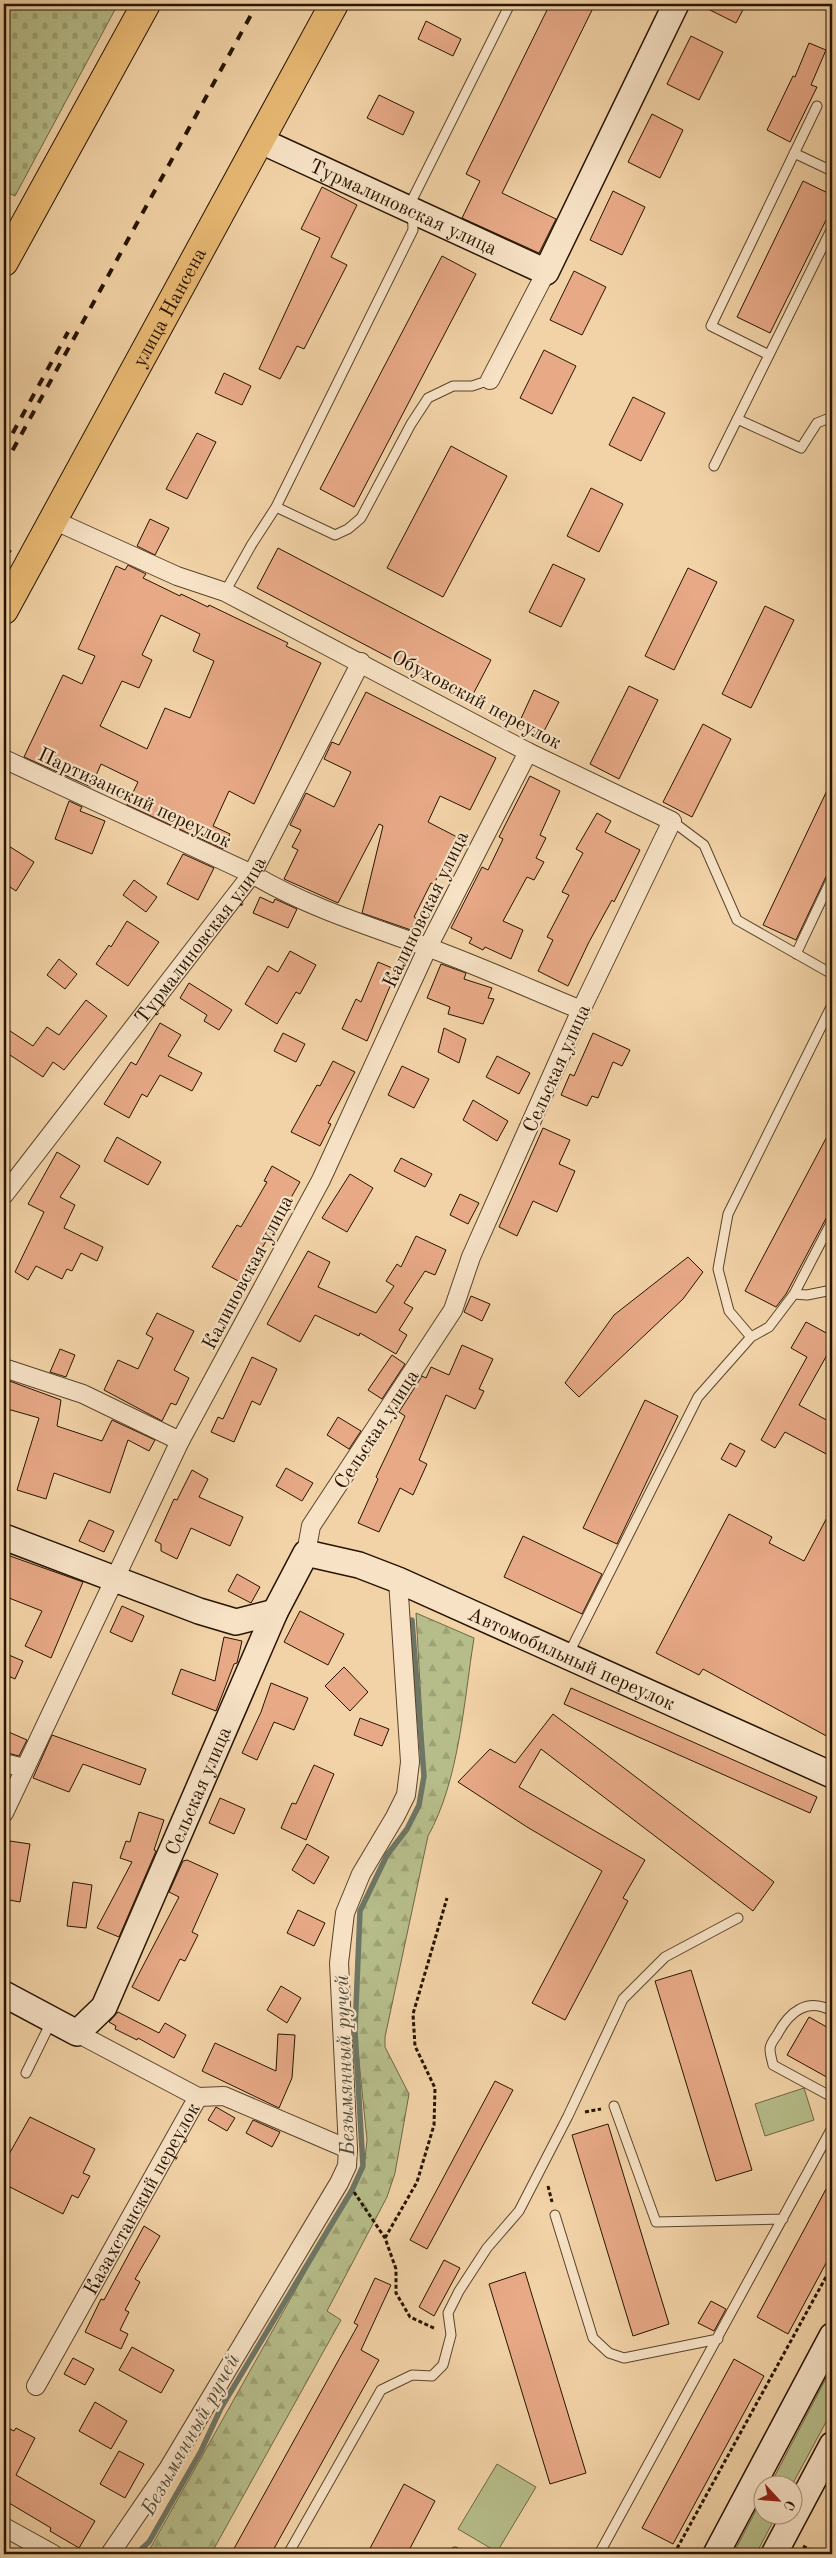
<svg xmlns="http://www.w3.org/2000/svg" width="836" height="2558" font-family="'Old Standard TT',serif">
<defs>
<pattern id="forest-firs" width="22" height="20" patternUnits="userSpaceOnUse" patternTransform="scale(1.25)"><rect width="22" height="20" fill="#b6bd8a"/><path d="M5 1l3.5 6h-7zM16 11l3.5 6h-7z" fill="#9ca275"/></pattern>
<pattern id="cemetery-stones" width="16" height="16" patternUnits="userSpaceOnUse" patternTransform="scale(1.25)"><rect width="16" height="16" fill="#b6bd8a"/><path d="M2 7V4a2 2 0 0 1 4 0v3zM10 15v-3a2 2 0 0 1 4 0v3z" fill="#9ca275"/></pattern>
</defs>
<rect width="100%" height="100%" fill="#f2d3a7"/>
<filter id="stains"><feTurbulence type="fractalNoise" baseFrequency=".004" numOctaves="4"/><feColorMatrix values="0 0 0 0 .2 0 0 0 0 .09 0 0 0 0 .02 0 0 0 .5 -.17"/></filter>
<radialGradient id="worn" r=".72"><stop offset=".6" stop-color="#630" stop-opacity="0"/><stop offset="1" stop-color="#630" stop-opacity=".3"/></radialGradient>
<path fill="#b6bd8a" stroke="#6e6845" d="M804,2088L814,2120L765,2136L755,2104Z
M832,2367V2411L792,2485H770Z
M497,2464L536,2487L497,2552L458,2529Z
M763,2497L764,2516H776L756,2554H733Z"/>
<path fill="url(#forest-firs)" stroke="#6e6845" d="M416,1613L474,1638C464,1701 459,1781 428,1836L385,2037V2047L409,2094L395,2173L387,2197L327,2311L341,2320L211,2554H147L364,2168L367,2140L356,2031L360,1908L383,1860L405,1835L419,1810L425,1774Z"/>
<path fill="url(#cemetery-stones)" stroke="#6e6845" d="M4,4H118L15,196L4,191Z"/>
<g fill="none" stroke-linecap="round" stroke-linejoin="round">
<path stroke="#6d7665" stroke-width="5.5" d="M136,2554L149,2542L201,2451L221,2408L352,2190L363,2166L355,2031L360,1911L387,1855L407,1829L419,1805L424,1776L412,1620"/>
</g>
<path fill="#e8a987" stroke="#271400" fill-rule="evenodd" d="M550,4H595L502,193L556,219L539,253L462,218L480,181L466,174Z
M698,4H746L736,23Z
M426,21L461,39L453,56L418,39Z
M691,36L723,52L699,100L667,84Z
M809,43L826,50L811,85L817,87L790,142L767,130L793,76L795,77Z
M379,95L414,112L403,135L367,118Z
M652,114L683,130L660,178L628,162Z
M803,181L832,195V208L770,333L737,317Z
M322,187L357,205L331,257L347,265L304,349L297,346L280,379L259,369L320,238L301,229Z
M613,191L645,207L622,255L590,240Z
M442,256L476,274L354,507L320,489Z
M574,271L606,287L582,335L550,320Z
M544,350L576,366L552,414L520,398Z
M224,373L251,386L242,405L215,393Z
M633,397L665,413L641,461L609,445Z
M197,433L216,442L187,499L166,489Z
M451,446L507,476L443,597L387,568Z
M591,488L623,504L599,552L567,536Z
M150,519L169,528L155,555L137,546Z
M278,548L491,660L470,700L257,588Z
M553,564L585,579L561,627L529,612Z
M128,565L146,574L143,578L180,596L181,594L208,607L209,605L288,643L286,646L321,663L254,804L229,791L213,826L230,834L223,849L127,805L138,782L101,764L91,787L24,757L63,675L82,684L95,656L78,649L116,566L125,570ZM161,615L200,634L193,651L214,661L190,718L165,708L147,749L100,726L122,681L139,688L152,660L142,655Z
M688,568L717,582L674,670L645,656Z
M765,606L794,620L751,708L722,694Z
M629,686L658,700L619,779L590,764Z
M534,690L559,702L542,735L519,723Z
M366,692L496,758L470,810L440,796L428,822L457,837L434,884L431,883L414,917L417,919L411,930L362,913L383,826L379,824L338,903L284,879L298,850L292,847L301,830L290,825L306,793L334,807L351,772L324,759L332,742L339,745Z
M703,724L731,739L692,817L663,802Z
M530,776L560,791L540,835L546,838L536,858L544,862L534,880L527,877L503,921L523,930L511,959L485,947L483,950L469,943L472,938L451,928L482,867L488,870L503,839L499,837Z
M832,780V864L796,940L763,925Z
M69,801L82,807L80,811L105,821L92,854L55,839Z
M597,813L611,821L605,832L640,850L614,902L612,900L589,942L568,986L538,971L553,940L547,937L569,895L562,892L583,853L576,849Z
M4,843L34,862L16,891L4,883Z
M183,854L214,868L198,900L167,884Z
M134,880L157,897L146,912L123,895Z
M260,897L273,903L275,899L297,909L288,928L253,913Z
M127,921L159,942L128,986L96,964L109,945L111,947Z
M290,951L316,965L300,994L296,992L277,1024L245,1004L268,966L278,972Z
M59,959L77,974L65,989L47,975Z
M378,962L397,970L367,1041L342,1029L356,999L361,1002Z
M441,964L466,973L464,979L492,988L488,998L494,999L483,1024L448,1014L450,1007L427,998Z
M189,983L232,1010L219,1030L204,1021L207,1015L180,998Z
M86,1000L107,1016L64,1070L53,1062L43,1077L4,1051V1027L33,1046L47,1027L59,1035Z
M160,1023L181,1035L168,1056L202,1073L192,1091L160,1075L147,1097L142,1094L129,1118L104,1104L131,1062L136,1065Z
M444,1028L466,1039L459,1063L438,1052Z
M283,1033L305,1044L296,1062L274,1051Z
M593,1033L630,1050L622,1066L613,1062L598,1098L592,1096L587,1106L561,1095L570,1074L574,1076Z
M497,1056L530,1073L519,1094L486,1077Z
M333,1061L355,1072L328,1123L331,1124L320,1146L291,1132L317,1085L320,1086Z
M402,1066L429,1079L414,1108L388,1095Z
M473,1100L508,1121L497,1141L463,1120Z
M832,1127V1207L786,1294L776,1307L745,1291Z
M543,1128L570,1140L559,1164L575,1171L557,1212L533,1201L517,1236L499,1227Z
M117,1137L161,1162L148,1185L104,1161Z
M57,1152L80,1166L60,1197L75,1205L64,1228L103,1247L97,1261L81,1253L72,1271L67,1269L62,1279L36,1266L28,1280L15,1272L44,1212L28,1204Z
M401,1158L432,1174L425,1187L394,1171Z
M272,1166L300,1182L242,1283L212,1267L237,1225L241,1227L267,1182L264,1181Z
M350,1174L373,1188L347,1232L322,1218Z
M460,1194L479,1203L468,1224L450,1215Z
M416,1236L446,1250L435,1275L425,1271L404,1303L413,1308L399,1330L407,1335L396,1354L360,1333L359,1336L315,1315L300,1342L267,1324L308,1251L330,1262L318,1287L376,1313L394,1286L386,1281L397,1264L401,1267Z
M688,1257L703,1272L683,1299L579,1397L565,1383L614,1315Z
M471,1296L490,1304L482,1321L464,1312Z
M157,1313L194,1331L174,1370L189,1378L176,1405L171,1403L162,1421L104,1390L118,1360L138,1369L153,1338L146,1334Z
M806,1322L832,1336V1346L799,1405L832,1423V1457L785,1432L775,1448L761,1440L807,1357L791,1348Z
M462,1345L493,1359L479,1389L484,1391L475,1409L446,1395L419,1460L427,1464L413,1495L400,1488L379,1532L358,1523L378,1479L376,1477L405,1416L399,1412L422,1376L426,1378L431,1367L449,1375Z
M60,1349L75,1355L66,1377L50,1372Z
M392,1355L405,1364L382,1399L368,1390Z
M252,1357L277,1369L260,1405L252,1401L234,1442L211,1432L218,1417L223,1419Z
M4,1379L61,1400L57,1426L102,1441L112,1420L155,1440L149,1451L128,1440L110,1493L54,1473L46,1499L17,1490L39,1418L4,1408Z
M645,1400L678,1416L617,1544L583,1528Z
M338,1417L361,1431L349,1449L327,1435Z
M730,1443L745,1451L736,1467L721,1459Z
M286,1468L313,1483L302,1501L276,1486Z
M192,1470L208,1479L199,1497L243,1517L230,1546L191,1528L177,1559L161,1551V1544L155,1541L174,1499L177,1500Z
M832,1508V1739L703,1669L699,1675L656,1653L729,1514L772,1537L769,1543L804,1561Z
M89,1520L114,1531L104,1552L79,1541Z
M523,1536L602,1574L582,1614L504,1577Z
M10,1556L83,1582L51,1658L25,1646L42,1611L4,1596V1572Z
M237,1574L260,1587L251,1603L228,1591Z
M122,1606L144,1616L132,1642L110,1632Z
M300,1611L344,1634L328,1665L284,1642Z
M224,1637L242,1641L237,1663L234,1664L216,1711L172,1694L181,1669L215,1681Z
M4,1653L23,1661L15,1679L4,1674Z
M344,1667L368,1692L350,1711L325,1686Z
M271,1683L308,1698L294,1730L274,1722L257,1760L242,1753L261,1712Z
M571,1688L817,1797L810,1813L564,1704Z
M553,1714L774,1882L753,1911L541,1749L519,1787L645,1860L623,1898L628,1901L565,2020L532,2003L602,1871L527,1827L458,1782L490,1749L515,1763Z
M360,1718L389,1729L382,1746L354,1735Z
M4,1730L27,1740L19,1756L4,1752Z
M52,1735L146,1769L140,1785L83,1764L69,1792L33,1778Z
M314,1765L334,1774L306,1840L281,1828L292,1803L296,1804Z
M220,1798L245,1809L234,1834L209,1823Z
M139,1812L164,1820L154,1850L156,1851L119,1937L97,1928L132,1862L120,1858L126,1841L130,1842Z
M10,1841L30,1844L20,1902L4,1899V1876Z
M307,1844L329,1857L314,1884L292,1870Z
M187,1860L218,1874L192,1932L198,1935L185,1961L180,1959L159,2001L132,1987L179,1897L169,1892L183,1861Z
M73,1882L92,1885L86,1928L67,1926Z
M298,1910L325,1923L314,1946L287,1933Z
M691,1970L752,2170L716,2181L655,1981Z
M281,1986L301,1998L287,2023L267,2010Z
M118,2012L159,2033L165,2023L186,2035L174,2058L138,2038L137,2040L115,2029L116,2026L109,2022Z
M809,2017L832,2030V2080L787,2055Z
M278,2034L295,2035L292,2078L279,2108L202,2071L215,2043L276,2071Z
M495,2081L513,2090L427,2249L410,2240Z
M216,2107L235,2118L227,2131L208,2120Z
M30,2117L95,2149L83,2173L90,2176L78,2198L72,2195L63,2214L4,2184V2163Z
M253,2120L280,2132L272,2147L246,2133Z
M608,2124L669,2324L633,2336L572,2135Z
M832,2178V2252L788,2334L757,2317Z
M144,2226L160,2236L135,2279L140,2282L125,2310L129,2312L120,2330L128,2334L121,2349L85,2332L101,2299L104,2300Z
M444,2260L460,2268L434,2316L419,2307Z
M525,2272L586,2473L550,2484L489,2284Z
M375,2278L391,2285L361,2350L379,2360L271,2554H231L358,2325L354,2323Z
M711,2301L726,2309L714,2331L698,2323Z
M132,2347L174,2370L161,2393L119,2370Z
M73,2358L94,2369L85,2385L64,2374Z
M734,2359L764,2376L673,2544L642,2528Z
M95,2402L127,2421L111,2449L79,2431Z
M4,2426L14,2431L16,2428L35,2438L16,2475L95,2521L79,2548L50,2531L51,2528L4,2500Z
M119,2451L144,2464L125,2498L100,2484Z
M404,2484L435,2501L407,2554H367Z"/>
<g fill="none" stroke-linecap="round" stroke-linejoin="round">
<defs>
<path id="lane" d="M817,106L711,326L769,355L832,228
M794,153L832,171
M737,419L801,448L817,423L832,417
M714,466L769,355
M276,507L413,230L412,200L510,4
M225,592L252,544L276,507L335,535L348,529L361,518L411,424L428,398L453,386H472L490,380
M672,821L704,845L737,920L832,974
M796,954L832,878
M794,1294L807,1295L832,1290
M751,1337L729,1311L718,1269L728,1214L832,1005
M568,1655L698,1397L751,1337L769,1327L794,1294L832,1221
M832,2011C807,1997 789,2012 777,2035C774,2039 770,2045 770,2049C770,2054 772,2060 773,2065L832,2097
M26,2073L52,2020
M614,2106L656,2222L783,2219
M555,2215L593,2338L609,2353L624,2358L718,2339
M288,2554L381,2390L412,2375L432,2376L443,2365L451,2335L448,2313L459,2291L487,2248L519,2211L568,2116L623,1999L665,1957L738,1918
M454,2554L455,2552
M599,2554L832,2128"/>
<g id="street">
<path d="M490,380L546,272"/>
<path d="M51,519L177,576L225,592L528,752L672,821L581,1010L471,1257L453,1310L311,1526L306,1553"/>
<path d="M4,759L252,874C307,907 366,925 427,947C479,966 530,989 581,1010"/>
<path id="s1" d="M4,1195L252,874L361,662"/>
<path d="M4,1368L83,1394L180,1441"/>
<path d="M4,1763L24,1768"/>
<path d="M4,1813L180,1441L321,1180L428,947L528,752"/>
<path d="M198,2097L224,2096L348,2149"/>
<path id="s2" d="M36,2386L198,2097L77,2033"/>
<path d="M4,2527L53,2554"/>
<path d="M110,2554L168,2469L339,2183L347,2166L348,2149L339,1963L345,1913L361,1874L395,1817L406,1795L410,1762L398,1580"/>
</g>
<g id="secondary">
<path id="s3" d="M259,140L546,272L676,4"/>
<path d="M4,1537L199,1611L236,1622L275,1612"/>
<path id="s4" d="M4,1994L77,2033L104,2007L275,1612L306,1553L359,1565L398,1580L832,1775"/>
<path d="M716,2554L832,2336"/>
<path d="M774,2554L832,2445"/>
</g>
<g id="primary">
<path d="M4,262L146,4"/>
<path id="s5" d="M4,610L334,4"/>
</g>
</defs>
<use href="#lane" stroke="#5a442a" stroke-width="11"/>
<use href="#street" stroke="#5a442a" stroke-width="20"/>
<use href="#secondary" stroke="#271400" stroke-width="28"/>
<use href="#primary" stroke="#271400" stroke-width="30"/>
<path stroke="#271400" stroke-width="3" stroke-dasharray="4 2.5" stroke-linecap="butt" d="M4,509L8,525L4,538
M4,548L11,552
M585,2112L601,2109
M548,2186L552,2202
M354,2192L385,2238L396,2269V2293L410,2317L436,2329
M385,2238L417,2182L434,2125L435,2088L415,2046L413,2014L447,1898
M803,2546L819,2554
M674,2554L832,2266"/>
<use href="#lane" stroke="#f7e2c6" stroke-width="9"/>
<use href="#street" stroke="#f7e2c6" stroke-width="18"/>
<use href="#secondary" stroke="#f7e2c6" stroke-width="25"/>
<use href="#primary" stroke="#e9ba74" stroke-width="28"/>
<path stroke="#271400" stroke-width="4" stroke-dasharray="9 9" stroke-linecap="butt" d="M4,449L68,332
M4,466L257,4"/>
</g>
<g text-anchor="middle" stroke-width="4.5" stroke-linejoin="round" paint-order="stroke">
<g font-size="20" fill="#271400" stroke="#f7e2c6">
<text dy="7" stroke="none"><textPath href="#s3" startOffset="159">Турмалиновская улица</textPath></text>
<text dy="7" stroke="none"><textPath href="#s5" startOffset="345">улица Нансена</textPath></text>
<text transform="translate(477 699) rotate(28)" y="7">Обуховский переулок</text>
<text transform="translate(135 797) rotate(25)" y="7">Партизанский переулок</text>
<text transform="translate(425 909) rotate(-64)" y="7">Калиновская улица</text>
<text dy="7" stroke="none"><textPath href="#s1" startOffset="322">Турмалиновская улица</textPath></text>
<text transform="translate(556 1068) rotate(-66)" y="7">Сельская улица</text>
<text transform="translate(247 1272) rotate(-62)" y="7">Калиновская улица</text>
<text transform="translate(376 1429) rotate(-57)" y="7">Сельская улица</text>
<text dy="7" stroke="none"><textPath href="#s4" startOffset="904">Автомобильный переулок</textPath></text>
<text dy="7" stroke="none"><textPath href="#s4" startOffset="356">Сельская улица</textPath></text>
<text dy="7" stroke="none"><textPath href="#s2" startOffset="215">Казахстанский переулок</textPath></text>
</g>
<g font-size="21" font-style="italic" fill="#504d3b" stroke="#f7e2c6">
<text transform="translate(344 2065) rotate(-92)" y="7">Безымянный ручей</text>
<text transform="translate(190 2434) rotate(-61)" y="7">Безымянный ручей</text>
</g>
</g>
<rect width="836" height="2558" fill="none" stroke="#f2d3a7" stroke-width="20"/>
<rect x="5" y="5" width="826" height="2548" fill="none" stroke="#271400" stroke-width="2.5"/>
<rect x="10" y="10" width="816" height="2538" fill="none" stroke="#271400"/>
<g transform="translate(778 2500) rotate(116)"><circle r="24" fill="#f7e2c6" stroke="#a49077"/>
<path d="M0-4L9 19L0 12L-9 19Z" fill="#8f2418"/>
<text y="-8" font-size="14" font-weight="bold" text-anchor="middle" fill="#271400">С</text>
</g>
<rect width="100%" height="100%" filter="url(#stains)"/>
<rect width="100%" height="100%" fill="url(#worn)"/>
</svg>
